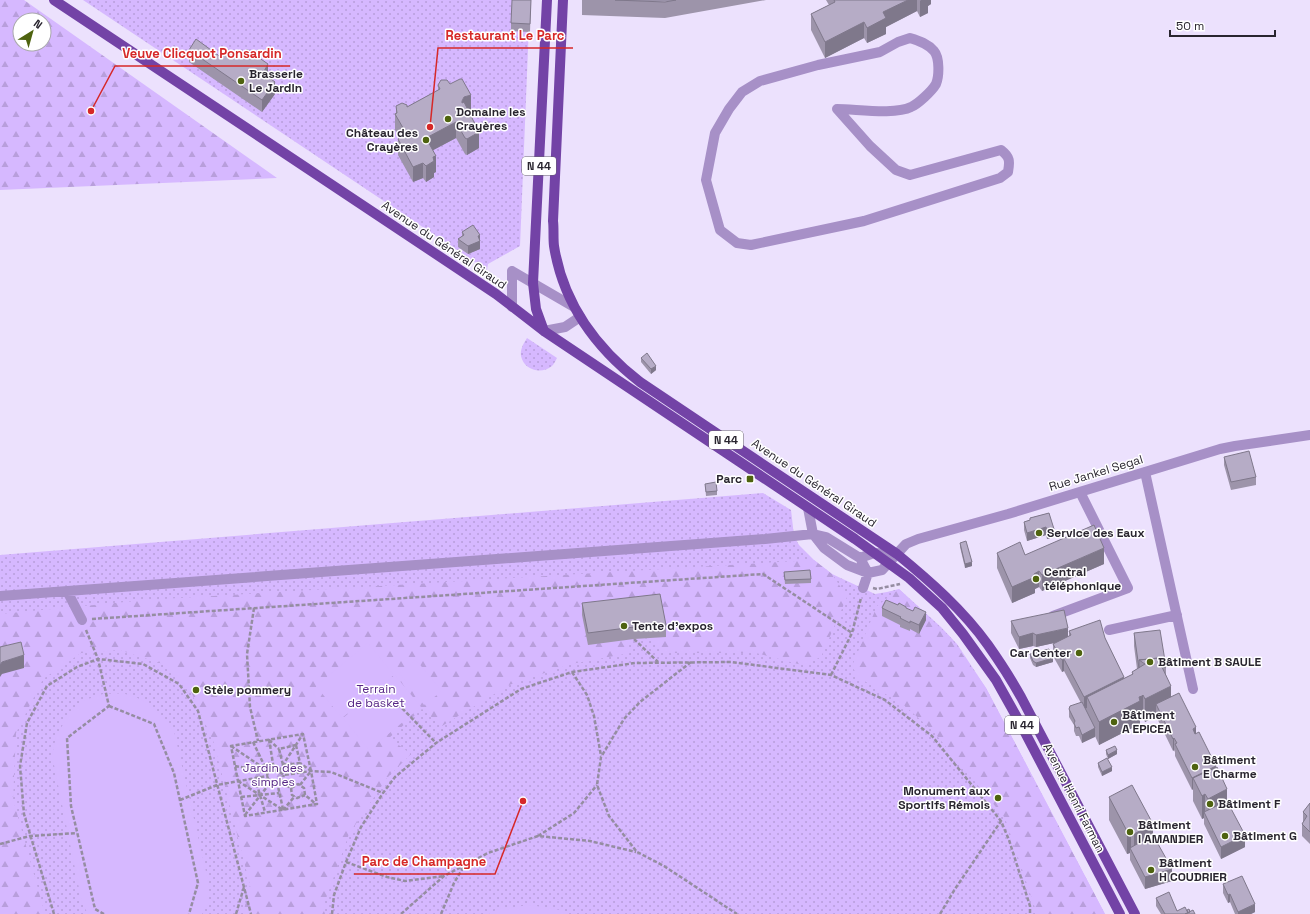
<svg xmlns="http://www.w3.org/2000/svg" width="1310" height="914" font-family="'Space Grotesk',sans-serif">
<defs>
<pattern id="green-dots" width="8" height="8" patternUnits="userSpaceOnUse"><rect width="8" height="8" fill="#d6b8ff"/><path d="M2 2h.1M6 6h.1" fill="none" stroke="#b89edb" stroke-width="1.8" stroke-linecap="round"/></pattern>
<pattern id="forest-firs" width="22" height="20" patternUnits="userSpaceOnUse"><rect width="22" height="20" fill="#d6b8ff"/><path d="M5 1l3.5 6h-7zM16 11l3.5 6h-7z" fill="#b89edb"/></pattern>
</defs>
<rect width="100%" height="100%" fill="#ece1fd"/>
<path fill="url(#green-dots)" d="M83,0H530L520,246L488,264L487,270Z
M527,338L557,358C556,360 554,364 552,366C541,375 524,370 521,356C520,349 524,343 527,338Z
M763,493L791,510L794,536L799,545L814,560L832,574L875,594L887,592L899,589L941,627L957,644L986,688L1105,914H0V555Z"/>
<path fill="url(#forest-firs)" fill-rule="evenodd" d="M0,0H24L277,178L0,190ZM20,20H44V44H20Z
M814,560L832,574L847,597L821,657L802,665L756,653H664L650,638L628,640L630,653L571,664L509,685L442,726L422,709L389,738L411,754L387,778L349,834L323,907L325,914H243L250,885L214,743L189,687L163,664L119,650L81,653L43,679L16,733L13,799L45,914H0V614L146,600Z
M899,589L951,638L986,688L1105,914H1035V908L1005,818L933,731L905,706L858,677L852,666L877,606Z"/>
<path fill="#d6b8ff" d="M368,643L394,675L342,718L316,686Z
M416,660L442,691L424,705L399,673Z
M395,675L421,707L369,750L343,718Z
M103,694C110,694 118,693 125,694C148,699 161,714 174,731L209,885L208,904L202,914H88L82,903L52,755L56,737L67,717L82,701Z
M530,905L560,910L568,914H488L498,909Z"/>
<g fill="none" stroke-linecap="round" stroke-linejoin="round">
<path stroke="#958da1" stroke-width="2.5" stroke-dasharray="4 2" stroke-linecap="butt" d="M873,588L877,589L900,584
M254,608L247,654L250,707L258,741
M92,619L763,574L852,633
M86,630L98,659L109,706
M634,639L658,662
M691,662L640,702L624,719L601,757L597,785L609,816L637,852L664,866L737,914
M572,672L587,695L594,716L601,756
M831,675L852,633L861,598
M398,704L436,743
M109,706L154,724L174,773L198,883L189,914
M269,739L274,770
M269,740L279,749
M253,742L267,771
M296,745L300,763L283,765L279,749Z
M231,746L268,771
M235,766L265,771
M279,771L303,734
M267,776L270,783L281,782L284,775
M255,778L265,812
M238,781L283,810
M277,782L283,809
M281,782L291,788L298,784L304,788L305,795L316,804
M300,785L311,771L303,734L231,746L245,816L317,804L311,771L300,763
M291,788L292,795L297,798L305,795
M241,797L279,793
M180,800L217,785L267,776L268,771C275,770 278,770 284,775L311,771L331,772L383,793
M283,810L295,796
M245,815L270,783
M538,836L574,813L597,785
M0,844L30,836L77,833
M346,862L387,877L405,881L444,876
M54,914L24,814L20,766L27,723L47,686L77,667L98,659L143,664L179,684L198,711L251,914
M104,914L95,909L71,806L67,738L109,706
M236,914L244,887
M332,914L334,895L346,862L361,827L383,793L395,777L436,743L521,689L572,672L635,663L731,662L831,675L885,700L932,736L1001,821L1009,840L1030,906V914
M401,914L444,876L488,853L538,836L590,841L636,852
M441,914L454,883L464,866
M940,914L955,889L1001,821"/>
<path stroke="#a790c7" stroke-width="10" d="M910,38C920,41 928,44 934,51C940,58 939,77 936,84C932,91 918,104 911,107C895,115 856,109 837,109L870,146L896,170L910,175L1001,150C1010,157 1010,161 1008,172L1000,178L864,221L751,245L737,243L720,230L706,180L715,133L729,109L742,92L760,81L818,65L880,52L898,42Z
M512,271L574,307
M512,271V307
M544,331L565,327L580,317
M1145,472L1193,689
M808,508L813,534L824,548L847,565L868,573L882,570L906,544L918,539L1008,514L1220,449L1235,446L1310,435
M863,588L868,573L860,558L874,553L897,554
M67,591L82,620
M0,596L765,539L813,534L826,537L860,558
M1053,616L1128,588L1080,492
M1109,630L1177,615"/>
<path stroke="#7343a6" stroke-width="10" d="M54,0L496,294L544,331L855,539L909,578L942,608L963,634L996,680L1019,721L1120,914
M563,0L553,221C554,229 553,238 554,246C563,303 595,347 640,382L897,554C930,581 963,610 988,645C1000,662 1011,679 1021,697L1135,914
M544,331L536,309L533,283L547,0"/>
</g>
<path fill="#9d94aa" d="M531,0L530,32L511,31V23Z
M582,0H766L665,18L582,15Z
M826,0H931V4L928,6V13L920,17L917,11L886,27V34L867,43L864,38L825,58L811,30V14L829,5Z
M189,50L222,58L268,77L275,94L262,112L189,62Z
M438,85L471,111H469L479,148L467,155L465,154L456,138L433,150L436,172L434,173V177L426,182L423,178L413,182L398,155V139L400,138L395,130V114L396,113V106L407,107L438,90Z
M462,232L480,240V249L468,254L458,247V239L462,236Z
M641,358L656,370L651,374L641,362Z
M1224,457L1256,477V485L1231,490L1224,465Z
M705,484L717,491V495L706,496Z
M1049,513L1054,537L1047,539L1046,535L1027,541L1024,530V522L1030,520V518Z
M960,543L972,566L965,568L960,547Z
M997,553L1025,555L1104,564L1042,591L1039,587L1035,589V593L1012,603L997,568Z
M784,572L811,579V583L785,584Z
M582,603L666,625V637L634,639L588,645L582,615Z
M898,605L906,609L926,620L919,634L910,629V631L900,627V625L882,616V608Z
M1011,621L1068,636H1069V631L1105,638L1124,678L1132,675V672L1137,669L1134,646V633L1166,667V675L1171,697L1196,733L1216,767L1227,801L1245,847L1221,859L1204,824V818L1202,819L1193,801V789L1192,790L1175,756V752L1174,750L1173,751L1156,716L1145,722L1143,718L1142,719L1140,720V724L1099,745L1095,736L1082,743L1079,736H1076L1074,731V725L1069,717V709L1081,703L1064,671L1062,672L1053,656V644L1058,642L1036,647L1033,646L1019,649L1011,633Z
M1030,654L1053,662L1036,667L1033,665L1030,658Z
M1106,750L1117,754L1108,759L1106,754Z
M1098,763L1112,771L1102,776L1098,767Z
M1109,797L1153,835L1172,881L1145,889L1130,860V853L1127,854L1109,820Z
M1310,803V844L1302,836V824L1303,822V812Z
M1223,884L1255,912L1251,914H1235L1230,902L1228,903L1223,893Z
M1156,898L1177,911L1187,910L1195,914H1161L1156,906Z"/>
<path fill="#7f788b" d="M908,0H917V11L886,27V34L867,43V28L883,12Z
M921,0H931V4L928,6V13L920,17V1Z
M864,22V38L825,58V42Z
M268,64V77L263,73Z
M275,82V94L262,112V100Z
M471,95V111L464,113L462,101L464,97Z
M456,122V138L426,154V138Z
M479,132V148L467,155V139Z
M436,156V172L434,173V177L426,182V166L433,157Z
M423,163V178L413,182V167Z
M480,235V249L468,254V246L478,236Z
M656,366V370L651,374V369Z
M1046,527V535L1027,541V533Z
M1054,529V537L1047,539V531Z
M1104,548V564L1042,591V575Z
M972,562V566L965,568V564Z
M1039,571V587L1035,589V593L1012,603V587L1034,574Z
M926,612V620L919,634V625Z
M1068,628V640L1036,647V635Z
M1033,633V646L1019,649V637Z
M24,655V668L2,674L0,677V665L2,662Z
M1053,658V662L1036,667V663Z
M1064,659V671L1062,672V660Z
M1124,677V689L1087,697V708L1084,709V697Z
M1171,686V709L1156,704V716L1145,722V699Z
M1143,695V718L1140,720V724L1099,745V722Z
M1196,727V739L1193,729Z
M1095,728V737L1082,743V735Z
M1174,738V750L1173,751V739Z
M1117,750V754L1108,759V755Z
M1216,766V778H1193V789L1192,790V778Z
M1112,767V771L1102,776V772Z
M1227,789V813L1208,819V799Z
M1205,794V814L1204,812V818L1202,819V796Z
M1153,824V847L1134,855V834Z
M1131,829V850L1130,848V853L1127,854V831Z
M1245,835V847L1221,859V847Z
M1172,869V881L1145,889V877Z
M1230,894V902L1228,903V895Z
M1255,904V912L1251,914H1238V912Z"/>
<path fill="#b6acc6" stroke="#7f788b" d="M512,0H531L530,24L511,23Z
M615,0H676L665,2Z
M834,0H908L883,12L886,18L867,28L864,22L825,42L811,14L835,2Z
M196,39L222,58L228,50L241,58L246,50H248L268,64L263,73L275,82L262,100L189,50Z
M460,79H462L471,95L464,97L462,101V103L464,102L479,132L467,139L465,138L456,122L426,138L436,156L433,157L434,161L426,166L423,163L413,167L398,139L406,133L395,114L397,113L396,106L402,103L407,105V107L440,89L438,85L441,80H447L450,84Z
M473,225L480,235L478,236L480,241L468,246L458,239L464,235L462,232Z
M647,353L656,366L651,369L641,358Z
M1249,451L1256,477L1231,482L1224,457Z
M716,482L717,491L706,492L705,484Z
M1049,513L1054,529L1047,531L1046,527L1027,533L1024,522L1030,520V518Z
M1094,525L1104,548L1042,575L1039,571L1034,574L1035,577L1012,587L997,553L1020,542L1025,555Z
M966,541L972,562L965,564L960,543Z
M810,570L811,579L785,580L784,572Z
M660,594L666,625L634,627L588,633L582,603Z
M886,600L898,605L899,603L906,607V608L913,611L915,607L926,612L919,625L910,621V623L900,618L901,617L882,608Z
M1064,610L1068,628L1036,635L1033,633L1019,637L1011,621Z
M1100,620L1105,638L1124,677L1084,697L1064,659L1062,660L1053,644L1071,635L1069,631Z
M1160,630L1166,667L1162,668L1161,665L1159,658L1139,660V668L1134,633Z
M21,642L24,655L2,662L0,665V647Z
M1049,649L1053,658L1036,663L1033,661L1030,654Z
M1159,658L1161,665L1171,686L1145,699L1143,695L1142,696L1139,697L1140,701L1099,722L1087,697L1133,674L1132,672L1145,664L1139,660Z
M1179,693L1196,727L1193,729L1195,734L1199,732L1216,766L1192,778L1175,744L1177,743L1174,738L1173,739L1156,704Z
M1082,702L1095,728L1082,735L1079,727L1076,728L1074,723L1075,721L1069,709L1070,706Z
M1115,746L1117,750L1108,755L1106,750Z
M1107,758L1112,767L1102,772L1098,763Z
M1217,767L1227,789L1208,799L1205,794L1202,796L1193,778Z
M1132,785L1153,824L1134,834L1131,829L1127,831L1109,797Z
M1227,801L1245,835L1221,847L1204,812Z
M1310,803V832L1302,824L1307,816L1303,812Z
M1153,835L1172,869L1145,877L1130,848Z
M1242,876L1255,904L1238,912L1230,894L1228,895L1223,884Z
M1169,892L1177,911L1185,907L1188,913L1185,914H1165L1156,898Z
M1189,909L1190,912L1188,913L1187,910Z
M1193,910L1195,914H1185Z"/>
<g fill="#4e630f" stroke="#fff" stroke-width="1.5">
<circle cx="241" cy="81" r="4"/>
<circle cx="448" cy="119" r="4"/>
<circle cx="426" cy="140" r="4"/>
<rect x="746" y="475" width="8" height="8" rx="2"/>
<circle cx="1039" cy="533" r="4"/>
<circle cx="1036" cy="579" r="4"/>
<circle cx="624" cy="626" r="4"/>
<circle cx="1079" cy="653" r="4"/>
<circle cx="1150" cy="662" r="4"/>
<circle cx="196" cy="690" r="4"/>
<circle cx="1114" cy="722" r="4"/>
<circle cx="1195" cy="767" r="4"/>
<circle cx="998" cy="798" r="4"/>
<circle cx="1210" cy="804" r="4"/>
<circle cx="1130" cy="832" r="4"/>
<circle cx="1225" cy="836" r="4"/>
<circle cx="1151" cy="870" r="4"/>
</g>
<g text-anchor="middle" stroke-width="3" stroke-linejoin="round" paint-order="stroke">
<g fill="#fff" stroke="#69666d" stroke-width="1">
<rect x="522" y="157" width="34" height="18" rx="3"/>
<rect x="709" y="431" width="34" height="18" rx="3"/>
<rect x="1005" y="716" width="34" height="18" rx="3"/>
</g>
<g font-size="11" font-weight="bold" fill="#29252f">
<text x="539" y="170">N 44</text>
<text x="726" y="444">N 44</text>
<text x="1022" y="729">N 44</text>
</g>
<g font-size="12" font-weight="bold" fill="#29252f" stroke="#fff" text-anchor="start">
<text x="249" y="78">Brasserie<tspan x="249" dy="14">Le Jardin</tspan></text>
<text x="456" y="116">Domaine les<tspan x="456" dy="14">Crayères</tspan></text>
<text x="418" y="137" text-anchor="end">Château des<tspan x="418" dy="14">Crayères</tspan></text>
<text x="742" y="483" text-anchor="end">Parc</text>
<text x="1047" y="537">Service des Eaux</text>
<text x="1044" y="576">Central<tspan x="1044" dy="14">téléphonique</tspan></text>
<text x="632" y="630">Tente d'expos</text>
<text x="1071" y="657" text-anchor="end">Car Center</text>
<text x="1158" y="666">Bâtiment B SAULE</text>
<text x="204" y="694">Stèle pommery</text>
<text x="1122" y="719">Bâtiment<tspan x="1122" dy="14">A EPICEA</tspan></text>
<text x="1203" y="764">Bâtiment<tspan x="1203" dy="14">E Charme</tspan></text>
<text x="990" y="795" text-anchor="end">Monument aux<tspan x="990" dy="14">Sportifs Rémois</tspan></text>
<text x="1218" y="808">Bâtiment F</text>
<text x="1138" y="829">Bâtiment<tspan x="1138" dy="14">I AMANDIER</tspan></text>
<text x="1233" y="840">Bâtiment G</text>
<text x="1159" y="867">Bâtiment<tspan x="1159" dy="14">H COUDRIER</tspan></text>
</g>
<g font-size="12" fill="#29252f" stroke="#fff">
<text transform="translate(444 245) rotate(34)" y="4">Avenue du Général Giraud</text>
<text transform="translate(1096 473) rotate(-17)" y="4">Rue Jankel Segal</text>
<text transform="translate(814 483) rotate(34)" y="4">Avenue du Général Giraud</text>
<text transform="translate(1074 798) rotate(63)" y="4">Avenue Henri Farman</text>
</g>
<g font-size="12" fill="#572686" stroke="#fff">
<text x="376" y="693">Terrain<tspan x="376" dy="14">de basket</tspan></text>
<text x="273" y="772">Jardin des<tspan x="273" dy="14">simples</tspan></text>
</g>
</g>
<path fill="none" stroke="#d62828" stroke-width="1.5" d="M430 127L438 48H573M91 111L115 66H290M523 801L495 874H354"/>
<g fill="#d62828" stroke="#fff" stroke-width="1.5">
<circle cx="430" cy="127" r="4"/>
<circle cx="91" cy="111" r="4"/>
<circle cx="523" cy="801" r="4"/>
</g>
<g font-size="13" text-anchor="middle" font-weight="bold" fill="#d62828" stroke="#fff" stroke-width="3" stroke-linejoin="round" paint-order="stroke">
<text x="505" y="40">Restaurant Le Parc</text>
<text x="202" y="58">Veuve Clicquot Ponsardin</text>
<text x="424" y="866">Parc de Champagne</text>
</g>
<g transform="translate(32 32) rotate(37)"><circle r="19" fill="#ffffff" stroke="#a9a8ac"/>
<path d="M0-3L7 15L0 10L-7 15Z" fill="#4e630f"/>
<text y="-6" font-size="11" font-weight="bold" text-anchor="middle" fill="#29252f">N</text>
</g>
<path d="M1170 30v6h105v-6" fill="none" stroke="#29252f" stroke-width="2"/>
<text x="1176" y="30" font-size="12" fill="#29252f" stroke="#ffffff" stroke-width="3" paint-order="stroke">50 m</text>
</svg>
